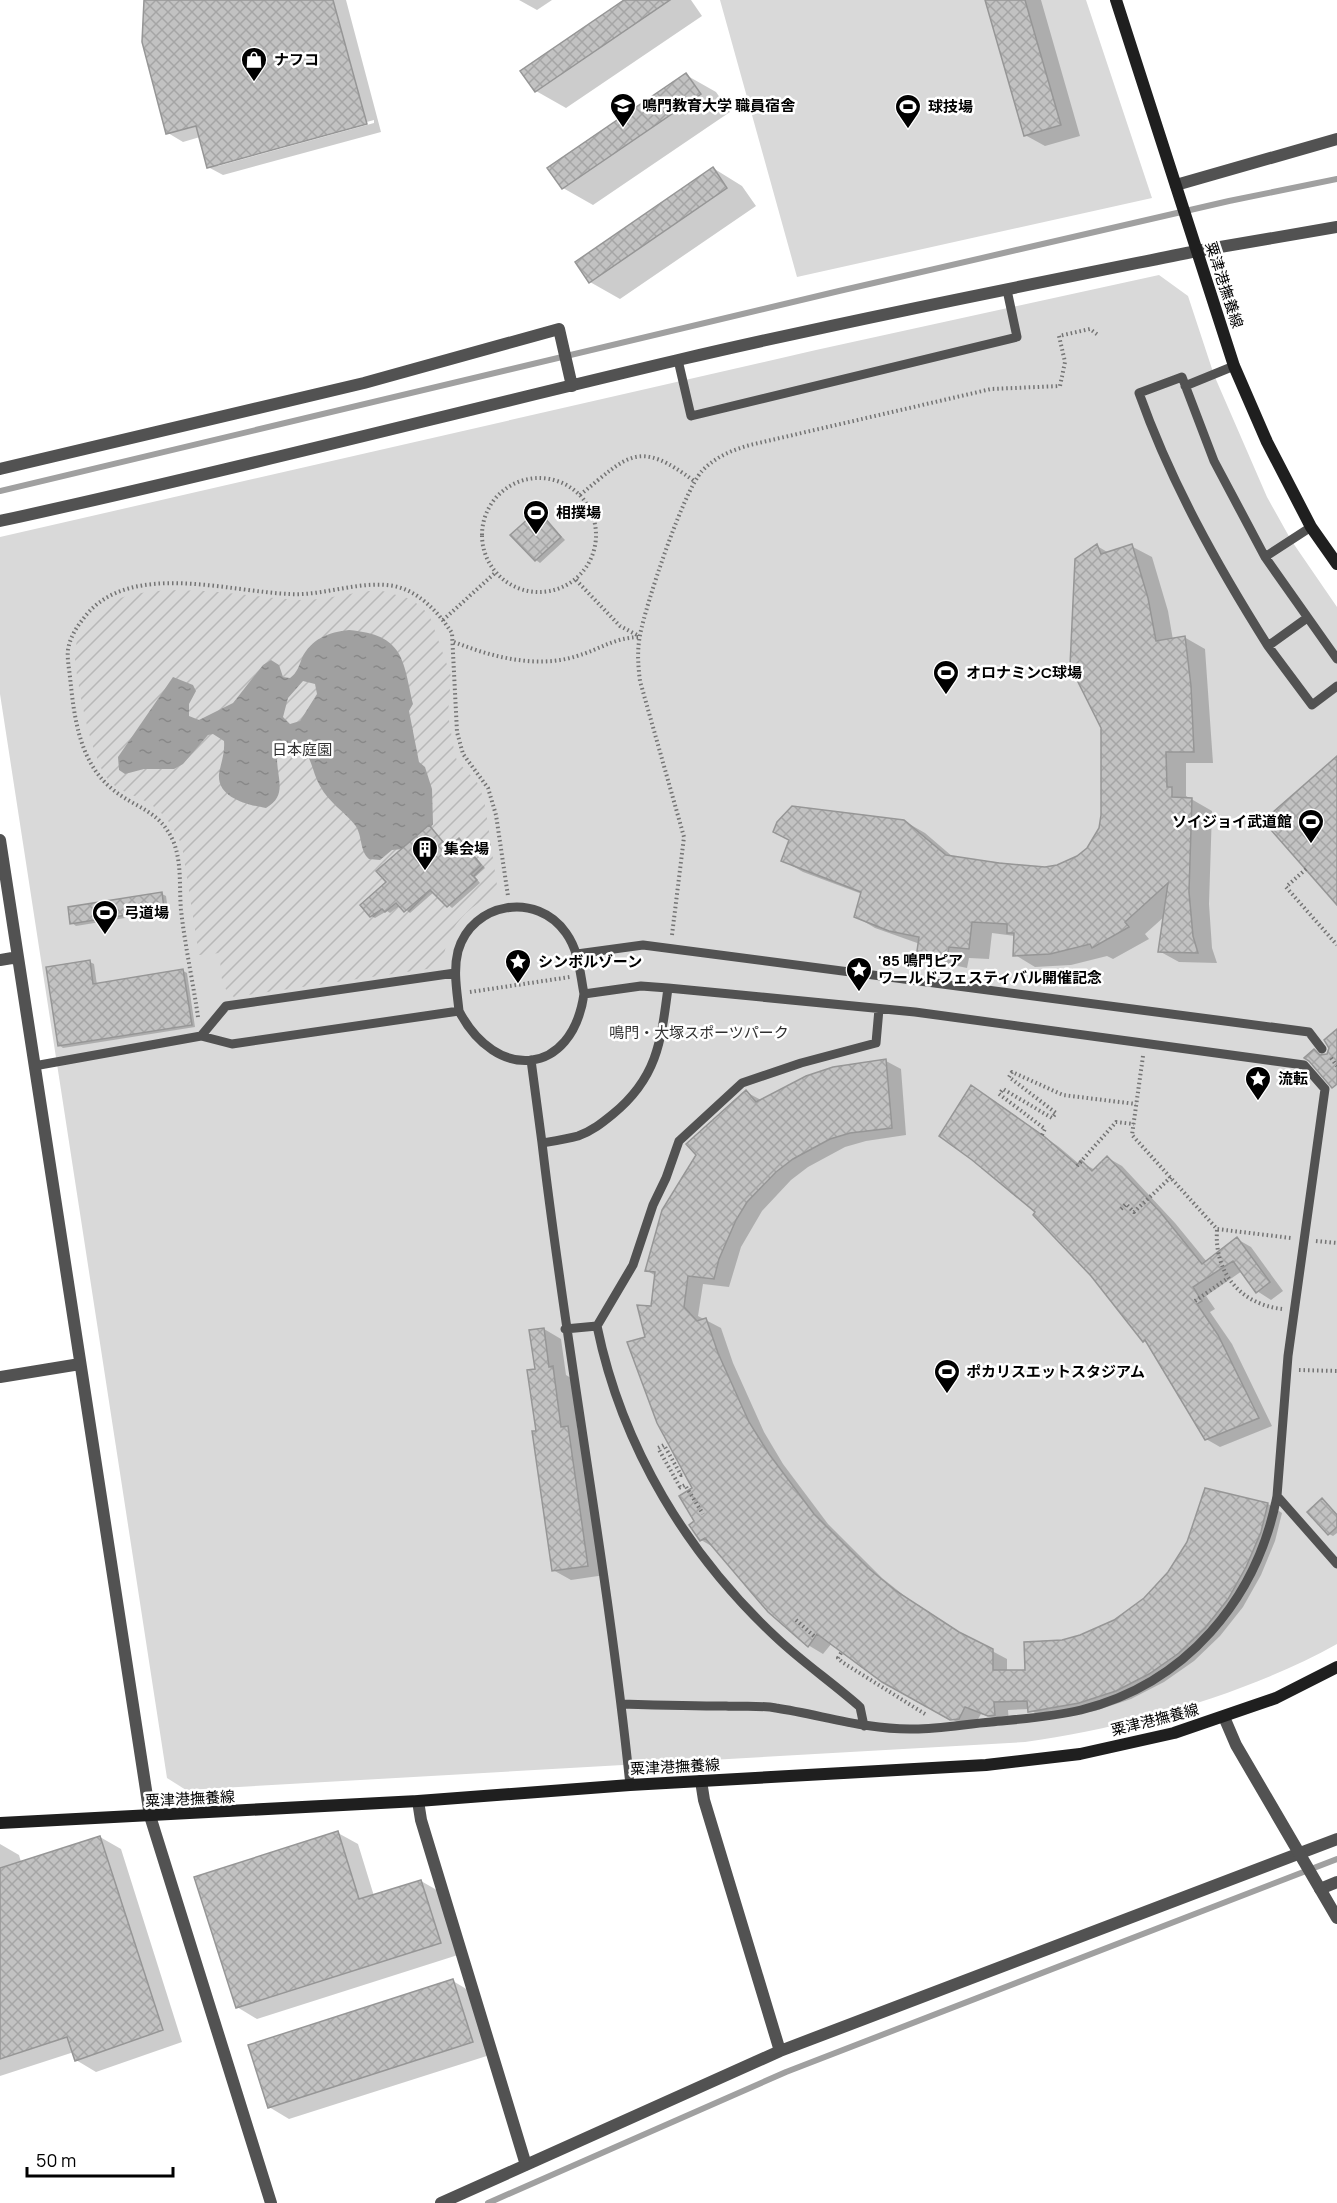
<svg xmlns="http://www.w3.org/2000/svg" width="1337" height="2203" font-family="Manrope,'Noto Sans JP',sans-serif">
<defs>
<pattern id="garden-furrows" width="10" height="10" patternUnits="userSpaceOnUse" patternTransform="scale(1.5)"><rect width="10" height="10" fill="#d9d9d9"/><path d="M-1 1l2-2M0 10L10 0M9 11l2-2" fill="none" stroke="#b8b8b8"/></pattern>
<pattern id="water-ripples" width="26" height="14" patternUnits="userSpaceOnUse" patternTransform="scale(1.5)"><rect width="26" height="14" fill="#a0a0a0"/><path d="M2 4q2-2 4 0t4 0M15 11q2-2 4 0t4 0" fill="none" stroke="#888"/></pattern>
<pattern id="building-cross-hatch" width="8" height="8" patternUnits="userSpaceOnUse" patternTransform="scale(1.5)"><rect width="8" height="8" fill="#c2c2c2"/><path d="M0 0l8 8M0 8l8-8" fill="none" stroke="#a5a5a5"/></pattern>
</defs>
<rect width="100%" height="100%" fill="#fff"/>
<path fill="#d9d9d9" d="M720,0H1086L1152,198L797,277Z
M1159,275L1188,296L1214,375L1267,497L1291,540L1337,607V1644C1245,1695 1129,1727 1025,1742L186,1790L167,1778L0,694V537L816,350Z"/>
<path fill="url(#garden-furrows)" d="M379,590L407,598L421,606L430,617L451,676L448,714L454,750L457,761L477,782L484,799L498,892C477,902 458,916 448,939C445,948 444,957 440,966L434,968L234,997C219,988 221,970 220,953L199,955L182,846C175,830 167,816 153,806C135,793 112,792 102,770C90,743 84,715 79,687C77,673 73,659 76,646C92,560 243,599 302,600C327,600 353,592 379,590Z"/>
<path fill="url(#water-ripples)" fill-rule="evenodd" d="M349,630C404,635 403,659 413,704L409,711L419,762L425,767L432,789L433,824L429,831L403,849L392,850L380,860L369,859C359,850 363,836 355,825C344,811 329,803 320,786C311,771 312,750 294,743H288L278,751C273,772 291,794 266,808C248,805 217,798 219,774C221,762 225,754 224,741L213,734L208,735L183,764L174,769H144L125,774L119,770L118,757L173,677L193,685L196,691L189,704V716L199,720L233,703L263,665L271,660L279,665L283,677L290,678C297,673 299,666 302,658C311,639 329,632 349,630ZM303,681L315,684L317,694L300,721L290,724L283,717L288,698Z"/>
<path fill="#0003" fill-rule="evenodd" d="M145,0H346L381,132L223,175L208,167L200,137L183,142L168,133ZM374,120V123L218,166V163Z
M519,0H552L537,10Z
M626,0H691L702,16L566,108L536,91L522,71Z
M987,0H1041L1080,136L1045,146L1025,135Z
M686,75L716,92L730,112L593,205L563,188L550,168Z
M713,168L742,186L756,206L620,299L590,282L577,262Z
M538,512L565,540L540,563L536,560Z
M1097,546L1109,553L1131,546L1152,557L1168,611L1173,640L1184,637L1205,649L1213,763H1186V796L1212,811L1209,904L1212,948L1217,963L1179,962L1159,951L1165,916L1145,934L1149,939L1113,959L1107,956L1071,965L1035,967L1015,955V936L992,933L989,959L969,958L967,968L939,962L918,951L920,944L875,928L855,916L862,894L803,872L782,860L904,821L925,833L953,857L1045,868L1057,867L1078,858L1096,839L1102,815L1103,728Z
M429,827L450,848L459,840L464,843L485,868L475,877L480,883L452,908L434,892L410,913L400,905L390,913L387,911L375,918L371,916L388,882Z
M162,894L166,896L168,911L76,926L72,923Z
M90,962L94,964L97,985L183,971L187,973L195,1027L63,1048L59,1045Z
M886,1061L901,1069L906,1135L866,1141L845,1147L808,1167L791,1180L762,1211L741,1247L729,1287L703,1284L698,1316L721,1328L733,1363L764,1432L783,1464L828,1524L882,1578L911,1601L966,1637L1007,1659V1671H1027L1063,1641L1098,1629L1130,1611L1268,1504L1282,1513L1275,1541L1261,1575L1243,1607L1220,1636L1194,1661L1164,1682L1131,1699L1095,1711L1044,1719L1029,1709L1008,1710L1009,1723L981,1714L974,1726L966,1727L882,1681L832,1643L823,1654L808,1645L715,1548L701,1540L696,1522L694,1488L647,1338L656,1276L646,1270L746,1092L761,1100Z
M985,1095L1059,1147L1079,1164L1081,1162L1095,1170L1108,1158L1122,1166L1175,1223L1207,1262L1237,1239L1251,1247L1283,1291L1271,1300L1257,1291L1242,1271L1206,1296L1215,1309L1210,1312L1232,1344L1272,1426L1220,1447L1206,1439L1150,1345L1144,1341L1092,1275L1037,1212Z
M544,1329L561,1339L566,1375L571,1378L578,1433L585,1437L605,1575L571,1580L553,1570L537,1432Z
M1322,1500L1337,1514V1533L1333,1536L1329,1534Z
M338,1833L358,1844L374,1896L421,1881L442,1893L461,1954L257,2019L237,2007Z
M100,1837L121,1849L182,2042L96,2072L76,2060L74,2052L0,2076V1844L19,1855L21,1862Z
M453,1981L473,1993L493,2054L289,2119L269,2107Z"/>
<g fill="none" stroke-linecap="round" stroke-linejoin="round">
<path stroke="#a0a0a0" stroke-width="6" d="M0,491L839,291L1229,201L1337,179
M488,2203L786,2072L1337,1859"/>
</g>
<path fill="url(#building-cross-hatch)" stroke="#969696" stroke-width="1.5" d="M144,0H333L367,124L207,168L196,126L166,134L142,42Z
M624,0H670L535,92L520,71Z
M985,0H1025L1061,125L1024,136Z
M686,73L701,94L562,189L547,168Z
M713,167L727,188L589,283L575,262Z
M538,510L561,537L535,561L510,535Z
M1097,544L1101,554L1132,544L1148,598L1156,641L1185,636L1191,686L1194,752H1166L1167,787H1172V797L1192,798L1189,892L1193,936L1198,953L1158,952L1168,883L1125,922L1129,927L1092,948L1090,944L1050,954L1013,956L1014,933H1007V924L972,922L969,949L949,947L947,957L917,951L919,937L889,931L854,917L861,892L781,861L789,840L773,832L777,822L792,806L904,820L946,855L999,863L1045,867L1057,865L1077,856L1087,848L1099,828L1101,815V728L1070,666L1075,559Z
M1337,756V905L1263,821Z
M429,825L448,848L459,838L481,865L471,874L477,880L447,907L430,890L404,912L396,903L385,912L382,909L370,917L360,905L386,882L376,871Z
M162,892L164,909L70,924L68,907Z
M90,960L93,984L183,969L192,1025L58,1046L46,967Z
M1337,1029V1084L1332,1088L1309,1061L1304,1058L1314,1049L1320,1055L1327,1054L1329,1048L1324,1040Z
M886,1059L892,1128L850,1133L830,1139L793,1159L776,1172L747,1202L736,1220L719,1259L714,1279L688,1276L684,1307L697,1321L706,1318L718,1353L749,1422L769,1454L814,1514L867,1567L896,1591L959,1632L993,1649V1670H1025L1024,1642L1062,1640L1080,1635L1114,1620L1144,1598L1168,1572L1187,1542L1205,1488L1268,1503L1261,1532L1246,1567L1228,1599L1205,1628L1179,1653L1149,1674L1116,1691L1079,1703L1028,1712L1027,1701L994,1702L995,1715L988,1716L965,1707L959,1719L950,1720L882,1682L817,1634L808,1647L768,1612L705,1538L700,1541L689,1525L694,1521L679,1496L692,1488L657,1423L627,1342L645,1337L637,1305L651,1306L655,1272L645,1271L662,1210L696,1155L686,1144L746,1090L756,1102L806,1076L833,1067Z
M971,1085L1045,1137L1077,1165L1081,1160L1092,1171L1107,1156L1161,1213L1202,1264L1237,1237L1270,1282L1256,1293L1233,1261L1193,1287L1202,1301L1197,1304L1218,1335L1259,1418L1205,1440L1145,1340L1143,1342L1091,1276L1033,1215L1035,1212L972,1160L939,1136Z
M544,1328L549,1367L553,1366L561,1427L568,1426L588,1566L552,1571L532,1431H536L527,1370L535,1369L529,1330Z
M1322,1498L1337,1515V1527L1328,1535L1307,1512Z
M338,1831L359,1899L421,1880L441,1943L236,2008L194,1877Z
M100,1836L163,2030L75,2061L67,2037L0,2059V1868Z
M453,1979L473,2042L268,2108L248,2045Z"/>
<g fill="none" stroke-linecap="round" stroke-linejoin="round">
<path stroke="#747474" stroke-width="4" stroke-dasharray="1.5 3" stroke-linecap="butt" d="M482 535a57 57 0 1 1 114 0a57 57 0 1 1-114 0Z
M580,495C629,455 638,439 694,481
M576,580L620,626L639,636
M443,620L495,573
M454,642C492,657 537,669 577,656C601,649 613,638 639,637
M1306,869L1286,887L1337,945
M672,935L684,837L640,681C638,665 637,651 640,635C646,604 683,492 702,471C715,457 732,450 750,445L991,389L1060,386L1065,362L1059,336L1090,329L1098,335
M470,992L570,977
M198,1017C193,982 185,946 181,910C179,887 182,865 174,843C160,809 135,809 111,788C79,761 74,716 70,677C69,668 67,658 68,650C70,636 78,625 87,614C132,561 230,592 290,594C325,596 359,580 394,586C419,591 438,612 452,633L457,732L463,754L488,788L496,815L508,896
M1143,1056L1132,1135L1217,1229L1291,1238
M1331,1058L1337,1066
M1042,1135L1045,1129L999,1094L1003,1089L1052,1118L1056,1113L1009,1077L1012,1072L1063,1095L1136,1104
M1077,1166L1116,1122L1134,1124
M1121,1209L1126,1204L1134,1212L1171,1177
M1217,1230C1214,1271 1239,1304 1282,1309
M1316,1241L1337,1243
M1195,1301L1228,1278
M1299,1370L1337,1371
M680,1487L658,1448L664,1445L681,1475L684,1474
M679,1488L685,1485L703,1514
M796,1620L815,1637
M841,1653L838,1658L842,1662L925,1714"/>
<path stroke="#525252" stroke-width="9" d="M678,360L691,416L1017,337L1007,290
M1185,386L1234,366
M1265,557L1311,527
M1307,618L1268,646L1312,705L1337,686
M1268,646C1217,565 1171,483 1139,393L1182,377L1214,461L1265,557L1337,659
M577,954L643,945L1309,1032L1322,1049
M459,1011C496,1082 572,1077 584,994
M201,1036L226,1006L455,973
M531,1060L542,1143
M34,1066L201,1036L232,1044L459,1011C457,991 453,971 458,951C472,902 537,891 566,933C579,951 580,973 584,994L641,986L668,988
M597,1326L633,1265L653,1205L666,1178L679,1141L742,1083L801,1063L876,1043L879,1009
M565,1329L597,1326C622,1448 688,1556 779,1640C805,1664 834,1684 860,1707L864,1726
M621,1704C656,1705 691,1706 726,1706C742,1707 760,1705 776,1708C822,1715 867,1730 914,1729C940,1729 966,1724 991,1722C1021,1719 1052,1717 1081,1710C1185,1684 1257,1600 1277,1496
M630,1785C608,1570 567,1357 542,1143C554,1141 567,1139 578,1136C592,1131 602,1123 613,1114C657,1078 661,1042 668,988L915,1012L1304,1065L1325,1089L1288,1356L1277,1496L1337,1564"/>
<path stroke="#525252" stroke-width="12" d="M1176,185L1337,139
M0,469L364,383L559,329L572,386
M0,521C227,472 452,413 678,360C850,320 1023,286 1197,251
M0,840L150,1816
M0,960L18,957
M0,1377L80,1364
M701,1781L704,1800L780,2051
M418,1801L421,1820L526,2165
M1320,1889L1337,1882
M441,2203L780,2051L1337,1839"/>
<path stroke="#525252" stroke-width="12" d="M1197,251L1337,227
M1224,1717L1236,1745L1337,1918
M150,1816L271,2203"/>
<path stroke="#1f1f1f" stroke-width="12" d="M1116,0L1234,366L1267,442L1311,527L1337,564
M0,1823L418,1801L630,1785L986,1765L1080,1754L1174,1733L1276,1698L1337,1667"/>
</g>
<defs>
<symbol id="shop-pin" viewBox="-11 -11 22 30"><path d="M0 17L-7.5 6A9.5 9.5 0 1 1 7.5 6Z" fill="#000" stroke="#fff"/><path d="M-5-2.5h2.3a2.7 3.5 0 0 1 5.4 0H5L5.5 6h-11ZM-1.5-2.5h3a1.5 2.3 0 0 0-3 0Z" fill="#fff"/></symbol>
<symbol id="university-pin" viewBox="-11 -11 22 30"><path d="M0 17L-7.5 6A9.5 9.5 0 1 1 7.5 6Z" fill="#000" stroke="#fff"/><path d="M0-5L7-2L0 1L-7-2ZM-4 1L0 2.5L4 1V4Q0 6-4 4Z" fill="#fff"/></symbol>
<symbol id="stadium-pin" viewBox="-11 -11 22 30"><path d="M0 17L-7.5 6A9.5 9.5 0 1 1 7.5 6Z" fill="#000" stroke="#fff"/><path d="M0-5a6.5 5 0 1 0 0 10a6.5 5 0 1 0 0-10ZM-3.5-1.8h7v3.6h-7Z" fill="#fff"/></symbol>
<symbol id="building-pin" viewBox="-11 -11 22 30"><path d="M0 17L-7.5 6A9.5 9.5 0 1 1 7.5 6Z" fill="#000" stroke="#fff"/><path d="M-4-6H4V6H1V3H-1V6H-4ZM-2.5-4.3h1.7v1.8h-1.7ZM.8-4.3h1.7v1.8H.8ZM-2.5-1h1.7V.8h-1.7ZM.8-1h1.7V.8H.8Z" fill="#fff"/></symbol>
<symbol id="sight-pin" viewBox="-11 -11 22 30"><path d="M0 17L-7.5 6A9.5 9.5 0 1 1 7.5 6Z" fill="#000" stroke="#fff"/><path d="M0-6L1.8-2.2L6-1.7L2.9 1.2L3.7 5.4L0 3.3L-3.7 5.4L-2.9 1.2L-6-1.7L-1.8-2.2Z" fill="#fff"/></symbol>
</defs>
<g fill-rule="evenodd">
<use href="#shop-pin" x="239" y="45" width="30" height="40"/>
<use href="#university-pin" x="608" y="91" width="30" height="40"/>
<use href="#stadium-pin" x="893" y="92" width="30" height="40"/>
<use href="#stadium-pin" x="521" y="498" width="30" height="40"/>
<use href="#stadium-pin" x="931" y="658" width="30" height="40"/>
<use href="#stadium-pin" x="1296" y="807" width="30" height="40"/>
<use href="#building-pin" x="410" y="834" width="30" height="40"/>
<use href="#stadium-pin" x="90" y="898" width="30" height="40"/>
<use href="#sight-pin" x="503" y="947" width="30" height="40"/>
<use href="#sight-pin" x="844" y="955" width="30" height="40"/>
<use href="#sight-pin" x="1243" y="1064" width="30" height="40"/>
<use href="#stadium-pin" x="932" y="1357" width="30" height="40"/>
</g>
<g text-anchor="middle" stroke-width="5" stroke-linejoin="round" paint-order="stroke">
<g font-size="15" font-weight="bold" fill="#000" stroke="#fff" text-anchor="start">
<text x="274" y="65">ナフコ</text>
<text x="642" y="111">鳴門教育大学 職員宿舎</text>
<text x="928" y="112">球技場</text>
<text x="556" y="518">相撲場</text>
<text x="966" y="678">オロナミンC球場</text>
<text x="1292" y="827" text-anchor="end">ソイジョイ武道館</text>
<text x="444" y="854">集会場</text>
<text x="124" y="918">弓道場</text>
<text x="878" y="966">'85 鳴門ピア<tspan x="878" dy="17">ワールドフェスティバル開催記念</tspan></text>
<text x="538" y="967">シンボルゾーン</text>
<text x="1278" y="1084">流転</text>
<text x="966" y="1377">ポカリスエットスタジアム</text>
</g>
<g font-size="15" fill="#000" stroke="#fff">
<text transform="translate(1224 285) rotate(72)" y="5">粟津港撫養線</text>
<text transform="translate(1155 1720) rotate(-14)" y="5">粟津港撫養線</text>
<text transform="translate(675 1767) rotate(-3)" y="5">粟津港撫養線</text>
<text transform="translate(190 1799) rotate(-3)" y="5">粟津港撫養線</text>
</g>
<g font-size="15" fill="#303030" stroke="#fff">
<text x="302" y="755">日本庭園</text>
<text x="699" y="1038">鳴門・大塚スポーツパーク</text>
</g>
</g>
<path d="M27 2167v9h146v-9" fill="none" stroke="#000000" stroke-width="3"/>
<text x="36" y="2167" font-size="18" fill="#000000" stroke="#ffffff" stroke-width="4.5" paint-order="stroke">50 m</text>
</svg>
